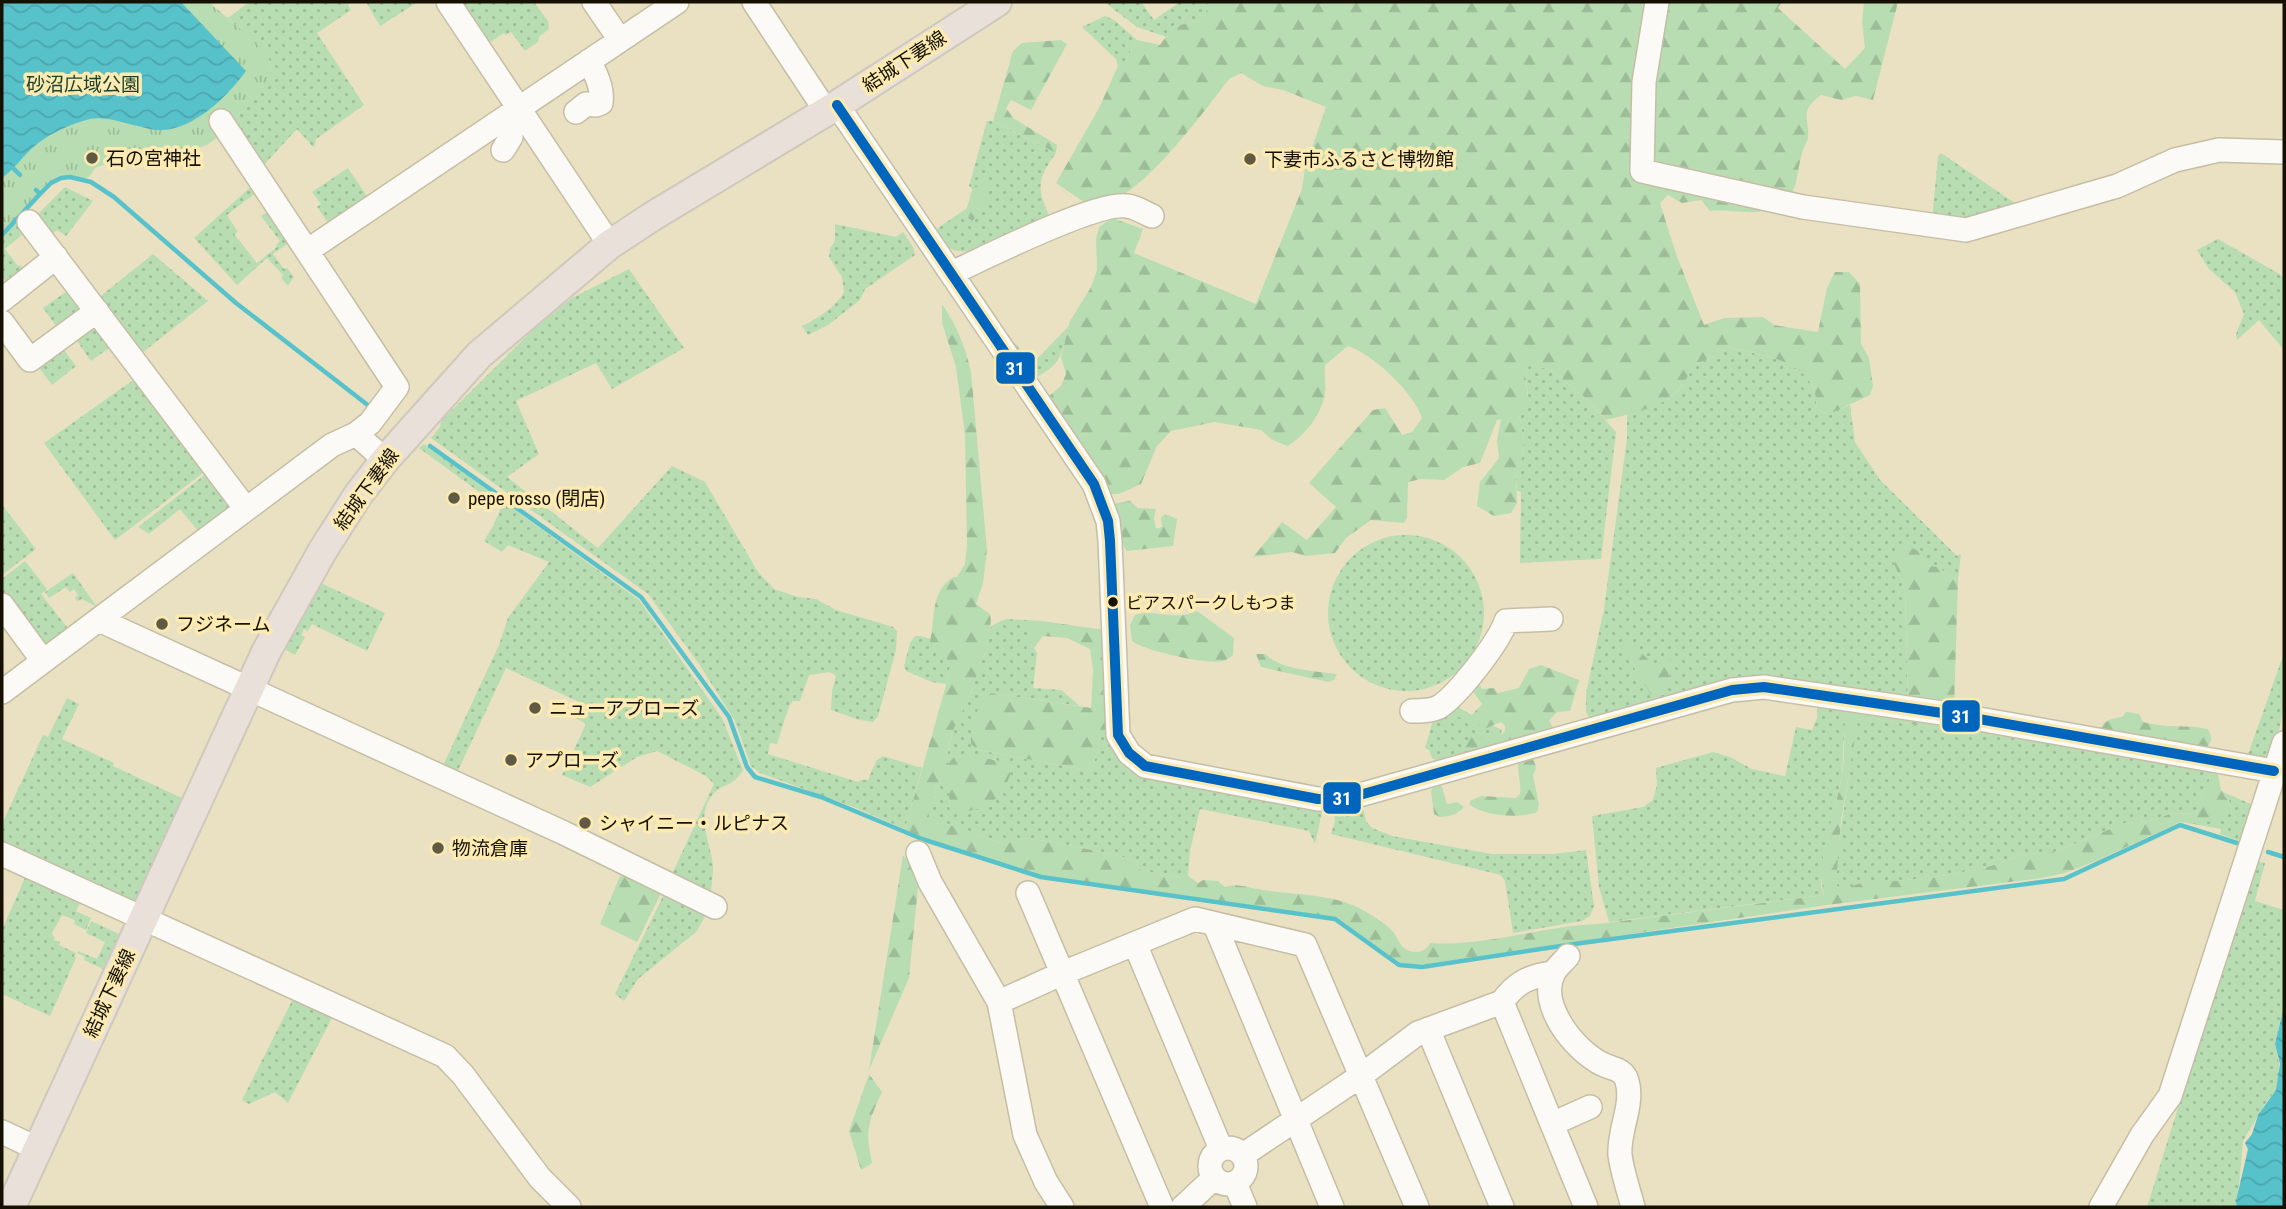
<svg xmlns="http://www.w3.org/2000/svg" width="2286" height="1209" font-family="'Roboto Condensed','Noto Sans JP',sans-serif">
<defs>
<pattern id="grass-dots" width="8" height="8" patternUnits="userSpaceOnUse" patternTransform="scale(1.75)"><rect width="8" height="8" fill="#b8ddb3"/><path d="M2 2h.1M6 6h.1" fill="none" stroke="#9dbd98" stroke-width="1.8" stroke-linecap="round"/></pattern>
<pattern id="forest-firs" width="22" height="20" patternUnits="userSpaceOnUse" patternTransform="scale(1.75)"><rect width="22" height="20" fill="#b8ddb3"/><path d="M5 1l3.5 6h-7zM16 11l3.5 6h-7z" fill="#9dbd98"/></pattern>
<pattern id="park-tufts" width="24" height="20" patternUnits="userSpaceOnUse" patternTransform="scale(1.75)"><rect width="24" height="20" fill="#b8ddb3"/><path d="M3 7l-1-3M5 7V3M7 7l1-3M15 17l-1-3M17 17v-4M19 17l1-3" fill="none" stroke="#9dbd98"/></pattern>
<pattern id="water-waves" width="16" height="10" patternUnits="userSpaceOnUse" patternTransform="scale(1.75)"><rect width="16" height="10" fill="#58c2cb"/><path d="M0 5q4-4 8 0t8 0" fill="none" stroke="#4ca6ad"/></pattern>
</defs>
<rect width="100%" height="100%" fill="#eae1c2"/>
<path fill="url(#grass-dots)" d="M249,2H352L348,5L351,10L317,33L364,105L316,139L314,148L297,129L260,169L229,126C280,70 289,72 228,18Z
M366,2H418L380,26Z
M464,2H534L548,21L549,29L539,37L538,42L525,51L511,32L506,35L504,33L483,47L456,7Z
M1110,2H1141L1154,20L1180,2H1208L1205,18L1173,27L1167,37L1137,27L1107,4Z
M1105,16L1114,20L1137,40L1123,65L1118,66L1116,59L1082,27Z
M987,121H993L1056,153C1038,178 1036,187 1049,215L1044,221C1023,230 975,258 954,250C945,247 940,238 935,230L967,208L965,215L980,178L973,190L969,186Z
M1941,153L2022,208L1964,223L1932,221L1938,156Z
M348,168L370,201L331,227L317,207L321,204L312,192Z
M255,183L257,192L227,215L238,232L234,234L257,263L277,247L276,245L280,241L261,216L273,208L294,239L273,254L284,269L287,268L294,277L288,286L281,278L283,275L267,258L237,285L194,238Z
M65,187L93,201L66,236L57,230L47,237L37,215Z
M21,218L32,233L25,239L22,235L5,249L18,266L20,265L26,273L9,286L2,277V237Z
M835,224L896,237L903,232L913,247L915,255L865,289L860,300L828,325L808,335L802,326C818,318 835,308 844,292L842,277L829,257L830,249L835,240Z
M2218,239L2281,275L2284,279V350L2259,320L2237,340L2236,334L2244,314L2235,292L2209,269L2197,250Z
M153,254L208,301L138,356L101,303L102,295Z
M629,269L684,348L612,389L596,363L516,401L539,454L507,477L598,548L672,466L705,482L758,572L774,589L798,597L816,599L836,610L893,627L897,631L896,650L878,716L873,722L860,720L831,710L832,691L836,676L830,672L809,675L800,701H793L789,706L777,744L770,743L768,754L858,782L861,780H868L876,761L883,756L922,768L905,829L856,808L760,773L751,766L735,721L699,664L648,594L431,438L440,427L441,421L537,326L572,298Z
M73,287L90,309L60,331L43,308Z
M89,322L116,343L91,361L72,334Z
M1069,326C1061,353 1064,362 1037,377L1030,375L1008,343H1015L1032,364Z
M61,346L76,366L52,385L37,365Z
M1728,347C1755,355 1799,357 1813,387C1816,393 1816,402 1817,409L1826,414L1850,405L1855,442L1880,480L1957,556L1961,554L1958,580L1937,567L1926,565L1918,551L1893,560L1905,591L1908,701L1791,682L1591,721L1586,712V693L1604,609L1627,438V414C1659,406 1681,398 1693,365L1715,356Z
M1529,365L1549,369L1586,398L1616,432L1601,559L1520,563L1521,492L1517,491L1516,473L1521,461L1524,440L1519,415L1528,395L1525,373Z
M139,376L208,469L115,540L44,443Z
M424,444L639,600L722,718L743,770C732,788 725,782 714,793C694,815 711,842 713,867C713,877 711,889 710,900L671,876L714,784L706,776L657,751L637,757L590,787L562,775L586,724L572,716L579,702L506,668L455,777L441,770L499,645L508,618L549,562L508,545L502,552L484,541L493,526L501,508L419,448Z
M211,470L238,504L204,531H198L180,509L149,534L138,527Z
M3,506L36,549L2,575V507Z
M1328 613a78 78 0 1 1 156 0a78 78 0 1 1-156 0Z
M25,561L47,589L41,594L70,631L43,652L2,598V579Z
M73,573L97,607L82,599L77,601L75,598L78,595L74,589L70,592L66,587L49,598L45,592Z
M321,583L385,613L367,651L312,624L308,631L304,629L301,635L305,637L295,655L284,649L300,613Z
M1006,619L1042,621L1031,626L1026,647L1034,648L1037,653L1033,688L1061,690L1080,706L991,693L978,750L1092,771L1101,737H1109L1115,748L1323,807L1315,844L1309,831L1200,809L1190,851L1188,876L1169,877L1139,869L1134,860C1115,855 1031,835 1015,839C1012,840 1009,843 1006,845L926,817L935,802L936,787L943,780L949,793L950,812L996,759L955,756L948,765C946,737 960,717 971,693C977,679 977,667 986,652C990,644 984,635 992,626C995,623 1002,621 1006,619Z
M915,636H920L931,639L930,646L947,657L950,666L947,684L932,682L906,671L904,666L910,643Z
M2284,653C2284,683 2286,745 2263,763L2246,760Z
M67,698L79,704L62,739L114,763L113,766L184,799L132,909L2,848V824L43,735L48,737Z
M1818,702L1856,706L1844,735L1842,776L1825,849L1821,885L1824,895L1609,922L1599,887L1592,816L1643,807L1653,800L1657,785L1656,768L1713,752L1730,757L1752,769L1785,776L1796,727L1812,730L1817,718Z
M1450,705L1502,730C1497,757 1464,759 1442,764L1432,758L1429,750L1425,748L1434,717Z
M1868,718L1995,736L2023,737L2220,766L2218,774L2216,770L2210,773C2208,791 2206,784 2201,796C2198,802 2199,808 2195,814L2172,813L2155,820L2125,823L2057,851L2021,855L1991,866L1949,875L1898,881H1867L1846,888H1838L1836,882V863L1854,738L1858,720Z
M2221,791L2253,805L2248,844L2220,834L2221,829L2181,822C2204,823 2211,824 2230,809V802Z
M1362,804L1366,821L1372,828L1392,836L1492,854H1553L1586,850L1594,906L1590,916L1582,921L1513,933L1505,881L1501,875L1331,834L1335,821L1333,806Z
M2255,861L2265,863L2255,901L2284,910V1007L2275,1044L2280,1069L2276,1090L2265,1104L2243,1141L2237,1207H2147Z
M27,873L82,898L76,911L91,918L86,930L74,924L75,920L62,915L51,935L55,937L54,940L60,942L59,945L76,953L74,956L76,958L50,1016L2,994V930Z
M667,888L710,908L696,932L638,979L624,1001L615,994Z
M91,921L119,934L103,969L84,960L85,957L77,953L78,951L97,959L105,942L86,933Z
M295,995L334,1014L288,1103L275,1092L249,1104L242,1100Z"/>
<path fill="url(#forest-firs)" d="M1208,2H1782L1778,8L1845,69L1865,48L1862,22L1864,2H1898L1873,100L1856,96L1841,100L1821,95C1798,112 1810,118 1808,138C1807,143 1803,148 1802,153C1795,177 1800,201 1769,210C1751,215 1729,209 1710,211L1701,200L1682,203L1668,195L1660,203L1676,254L1704,325L1724,318L1763,317L1774,325L1818,332L1827,288L1835,272H1849L1860,284L1861,344L1869,358L1873,386L1870,395L1827,415L1817,409C1816,402 1816,393 1813,387C1799,357 1755,355 1728,347L1715,356L1693,365C1678,406 1644,410 1606,420L1586,398L1549,369L1529,365L1525,373L1529,405L1519,415L1524,440L1521,461L1516,473L1517,503L1511,513L1494,516L1477,506L1480,482L1499,458L1497,440L1501,419L1497,420L1480,463L1463,467L1444,480L1421,479L1408,482L1407,518L1404,523L1371,520L1346,538L1335,553L1306,556L1292,552L1253,557L1282,522L1307,540L1336,507L1309,483L1373,410L1385,408L1402,435L1412,432L1422,418C1414,393 1373,354 1348,346L1325,365C1324,374 1326,384 1325,393C1322,414 1305,436 1287,446L1271,439L1261,430L1215,422L1171,431L1157,446L1141,484L1119,494H1108L1048,397L1061,386L1066,374L1061,357L1070,321L1091,287L1097,270L1096,239L1099,227L1112,218L1143,229L1134,253L1256,304L1302,189L1305,168L1326,107L1283,90L1263,86L1241,73L1229,79C1204,112 1150,184 1114,200C1106,204 1096,203 1087,204L1056,183L1099,108L1118,66L1123,65L1137,40L1160,45L1173,27L1205,18Z
M1061,40L1067,44L1031,110L1011,100L1006,108L1013,118L1057,145L1056,153L993,121L1013,51L1022,43Z
M980,178L984,179C991,194 984,211 972,221L965,215L971,193Z
M942,304C957,326 965,346 971,372L987,550L983,583L976,604L990,614C993,627 986,635 988,648C979,662 978,675 972,690C963,717 946,731 948,764L955,756C975,756 993,758 1013,765C1005,800 985,813 950,812L949,793L943,781L936,787L935,802L927,817L1006,845C1009,843 1011,840 1015,839C1031,835 1115,855 1134,860L1139,869L1169,877L1188,876L1198,883L1203,880L1218,881L1225,887C1237,883 1245,887 1257,889C1294,896 1335,892 1368,913C1376,918 1388,925 1394,933C1398,939 1400,946 1407,950C1416,954 1426,952 1430,943C1486,947 1542,926 1598,924L1824,895C1815,856 1836,814 1842,775C1845,756 1844,734 1845,714L1856,706L2023,737L1994,736L1868,718L1858,720L1841,821L1836,882L1838,888H1846L1867,881H1898L1949,875L1991,866L2021,855L2057,851L2125,823L2155,820L2172,813L2195,814C2199,808 2198,802 2201,796C2206,784 2208,791 2210,773L2216,770C2223,785 2215,786 2230,802V809L2217,819L2201,824L2180,822L2096,861L2065,873L2042,878L1827,905L1420,965L1400,964L1335,918L1041,876L922,838L905,829L947,682L950,667L946,657L929,646C936,622 929,590 954,577H957L965,564L967,545L965,435L956,367L942,323Z
M1130,501L1138,508L1156,509L1154,518L1156,529L1162,527L1161,518L1165,514L1177,519L1173,546L1127,551L1122,543L1111,508L1117,503Z
M1902,542L1918,551L1926,565L1937,567L1958,580L1954,709L1908,701L1905,591L1893,561Z
M1197,611L1234,638L1233,655C1231,657 1226,660 1224,661C1206,665 1146,651 1132,641L1130,625L1135,615C1156,608 1172,622 1197,611Z
M1042,621L1105,630L1109,737H1101L1092,771L978,750L971,744C971,722 975,708 991,693L1091,708L1093,670L1090,649L1067,638L1043,636L1034,648L1026,647V638L1031,626Z
M1620,643L1636,648L1653,664L1664,659L1672,661C1673,677 1665,690 1652,698L1646,686L1638,682C1635,666 1631,656 1616,648Z
M1256,654H1265C1282,670 1314,671 1337,674L1334,680L1328,682L1261,667Z
M1541,665L1579,680L1570,711L1557,712L1549,721L1555,730L1533,741L1527,736L1474,757L1464,747L1472,736C1484,738 1497,740 1505,731V726L1501,722L1484,729L1480,728L1479,723L1460,718L1451,707L1456,702L1461,709L1472,715L1482,704L1469,686L1477,680L1482,689L1494,688L1498,693L1519,688L1529,669Z
M2126,712L2139,714L2143,722C2169,729 2184,724 2208,729C2212,738 2213,741 2206,748L2100,733C2103,720 2110,719 2122,717Z
M1529,755C1536,762 1538,767 1533,775L1539,805L1537,812C1519,819 1485,816 1470,805V801L1481,796L1516,798L1520,794C1522,782 1515,770 1520,758Z
M1438,784L1442,787L1447,804L1457,802L1464,807C1457,815 1450,816 1440,817L1434,814L1431,791L1434,785Z
M903,855L919,877L909,978L869,1070Z
M623,869L664,887L637,942L600,924Z
M869,1074L882,1092C868,1122 865,1131 872,1163L861,1170L849,1131Z"/>
<path fill="url(#park-tufts)" d="M2,2H209L260,46L269,58L271,74L266,86L222,134L207,145L177,154L146,155L118,159L95,168L89,177L83,179L61,176L47,185L2,233Z"/>
<path fill="url(#water-waves)" d="M2,2H181L246,71C228,96 193,131 159,130C153,130 145,128 138,126C123,123 106,116 90,119C71,124 52,132 37,144C24,154 15,169 2,178Z
M2284,1007V1207H2237L2236,1201L2248,1149L2245,1143L2252,1134L2258,1115L2276,1090L2280,1064L2275,1044Z"/>
<g fill="none" stroke-linecap="round" stroke-linejoin="round">
<path stroke="#58c2cb" stroke-width="4.5" d="M13,168L20,175
M36,190L40,194L51,183L61,178L70,177L91,182L114,197L236,303L369,406
M2,235L40,194
M430,446L641,597L729,717L747,767L755,777L821,797L922,839L1041,877L1335,919L1399,965L1422,967L1574,944L2064,879L2180,825L2237,843
M2268,852L2284,857"/>
<defs>
<path id="minor" d="M448,2L610,245
M594,2L620,40
M754,2L826,111
M1657,2L1644,82L1642,171L1803,207L1966,230L2117,186L2175,160L2219,150L2284,152
M837,105L1094,484L1108,521L1110,541L1118,735L1129,753L1145,766L1318,799L1349,798L1732,690L1764,687L1956,715L2274,771
M576,112L586,104L596,105L601,103C603,88 596,74 589,61
M503,120L511,137L503,150
M221,121L397,387L370,423L356,434
M29,222L246,509
M307,251L677,2
M952,273C984,258 1097,201 1127,206C1136,207 1145,213 1152,216
M2,300L56,257
M2,322L30,360L97,311
M2,605L43,661
M99,620L564,833L715,907
M2,692L332,445L356,434L385,460
M1412,711C1421,711 1431,711 1439,707C1458,695 1499,642 1506,621L1551,619
M918,853L930,882L999,1002L1025,1135L1046,1182L1062,1207
M2,854L445,1056L463,1075L540,1178L569,1207
M1028,893L1162,1207
M1215,925L1332,1207
M1135,944L1221,1149
M1568,956C1564,961 1557,967 1554,972C1537,1004 1574,1050 1602,1064C1611,1069 1623,1068 1627,1081C1634,1105 1618,1131 1620,1155C1622,1172 1629,1191 1633,1207
M999,1002L1063,973L1195,919L1305,945L1417,1207
M1502,1002L1586,1207
M1428,1029L1502,1207
M1552,1124L1590,1107
M2,1132L38,1149
M1210 1166a18 18 0 1 1 36 0a18 18 0 1 1-36 0Z
M1243,1155L1362,1075L1418,1033L1502,1002C1516,982 1530,976 1553,973
M1235,1183L1245,1207
M1183,1207L1214,1178
M2101,1207L2142,1135L2170,1096L2284,743"/>
<path id="major" d="M11,1207L266,652L323,550L358,495L385,460L479,355L609,245L653,216L837,105L997,2"/>
</defs>
<use href="#minor" stroke="#c5bea5" stroke-width="26"/>
<use href="#major" stroke="#cec9bb" stroke-width="32"/>
<use href="#minor" stroke="#fcfaf6" stroke-width="23"/>
<use href="#major" stroke="#eae0da" stroke-width="28"/>
<defs>
<path id="bus-1" d="M837,105L1094,484L1108,521L1110,541L1118,735L1129,753L1145,766L1318,799L1349,798L1732,690L1764,687L1956,715L2274,771"/>
</defs>
<use href="#bus-1" stroke="#fbeab1" stroke-width="16"/>
<use href="#bus-1" stroke="#0065bd" stroke-width="10"/>
</g>
<g fill="#605944" stroke="#fbeab1" stroke-width="2.5">
<circle cx="92" cy="158" r="7"/>
<circle cx="1250" cy="159" r="7"/>
<circle cx="454" cy="498" r="7"/>
<circle cx="162" cy="624" r="7"/>
<circle cx="535" cy="708" r="7"/>
<circle cx="511" cy="760" r="7"/>
<circle cx="585" cy="823" r="7"/>
<circle cx="438" cy="848" r="7"/>
</g>
<circle fill="#161000" stroke="#fbeab1" stroke-width="2.5" cx="1113" cy="602" r="6"/>
<g text-anchor="middle" stroke-width="7" stroke-linejoin="round" paint-order="stroke">
<g font-size="17" fill="#161000" stroke="#fbeab1" text-anchor="start">
<text x="1126" y="609">ビアスパークしもつま</text>
</g>
<g font-size="19" fill="#161000" stroke="#fbeab1">
<text transform="translate(904 61) rotate(-33)" y="7">結城下妻線</text>
<text transform="translate(366 489) rotate(-54)" y="7">結城下妻線</text>
<text transform="translate(109 993) rotate(-65)" y="7">結城下妻線</text>
</g>
<g font-size="19" fill="#1c4129" stroke="#fbeab1">
<text x="83" y="91">砂沼広域公園</text>
</g>
<g font-size="19" fill="#161000" stroke="#fbeab1" text-anchor="start">
<text x="106" y="165">石の宮神社</text>
<text x="1264" y="166">下妻市ふるさと博物館</text>
<text x="468" y="505">pepe rosso (閉店)</text>
<text x="176" y="631">フジネーム</text>
<text x="549" y="715">ニューアプローズ</text>
<text x="525" y="767">アプローズ</text>
<text x="599" y="830">シャイニー・ルピナス</text>
<text x="452" y="855">物流倉庫</text>
</g>
</g>
<g stroke="#fbeab1" stroke-width="2.5">
<rect x="995" y="351" width="41" height="34" rx="7" fill="#0065bd"/>
<rect x="1941" y="699" width="40" height="34" rx="7" fill="#0065bd"/>
<rect x="1322" y="781" width="40" height="34" rx="7" fill="#0065bd"/>
</g>
<g font-size="19" text-anchor="middle" font-weight="bold" fill="#fff">
<text x="1015" y="375">31</text>
<text x="1961" y="723">31</text>
<text x="1342" y="805">31</text>
</g>
<rect width="2286" height="1209" fill="none" stroke="#161000" stroke-width="7"/>
</svg>
